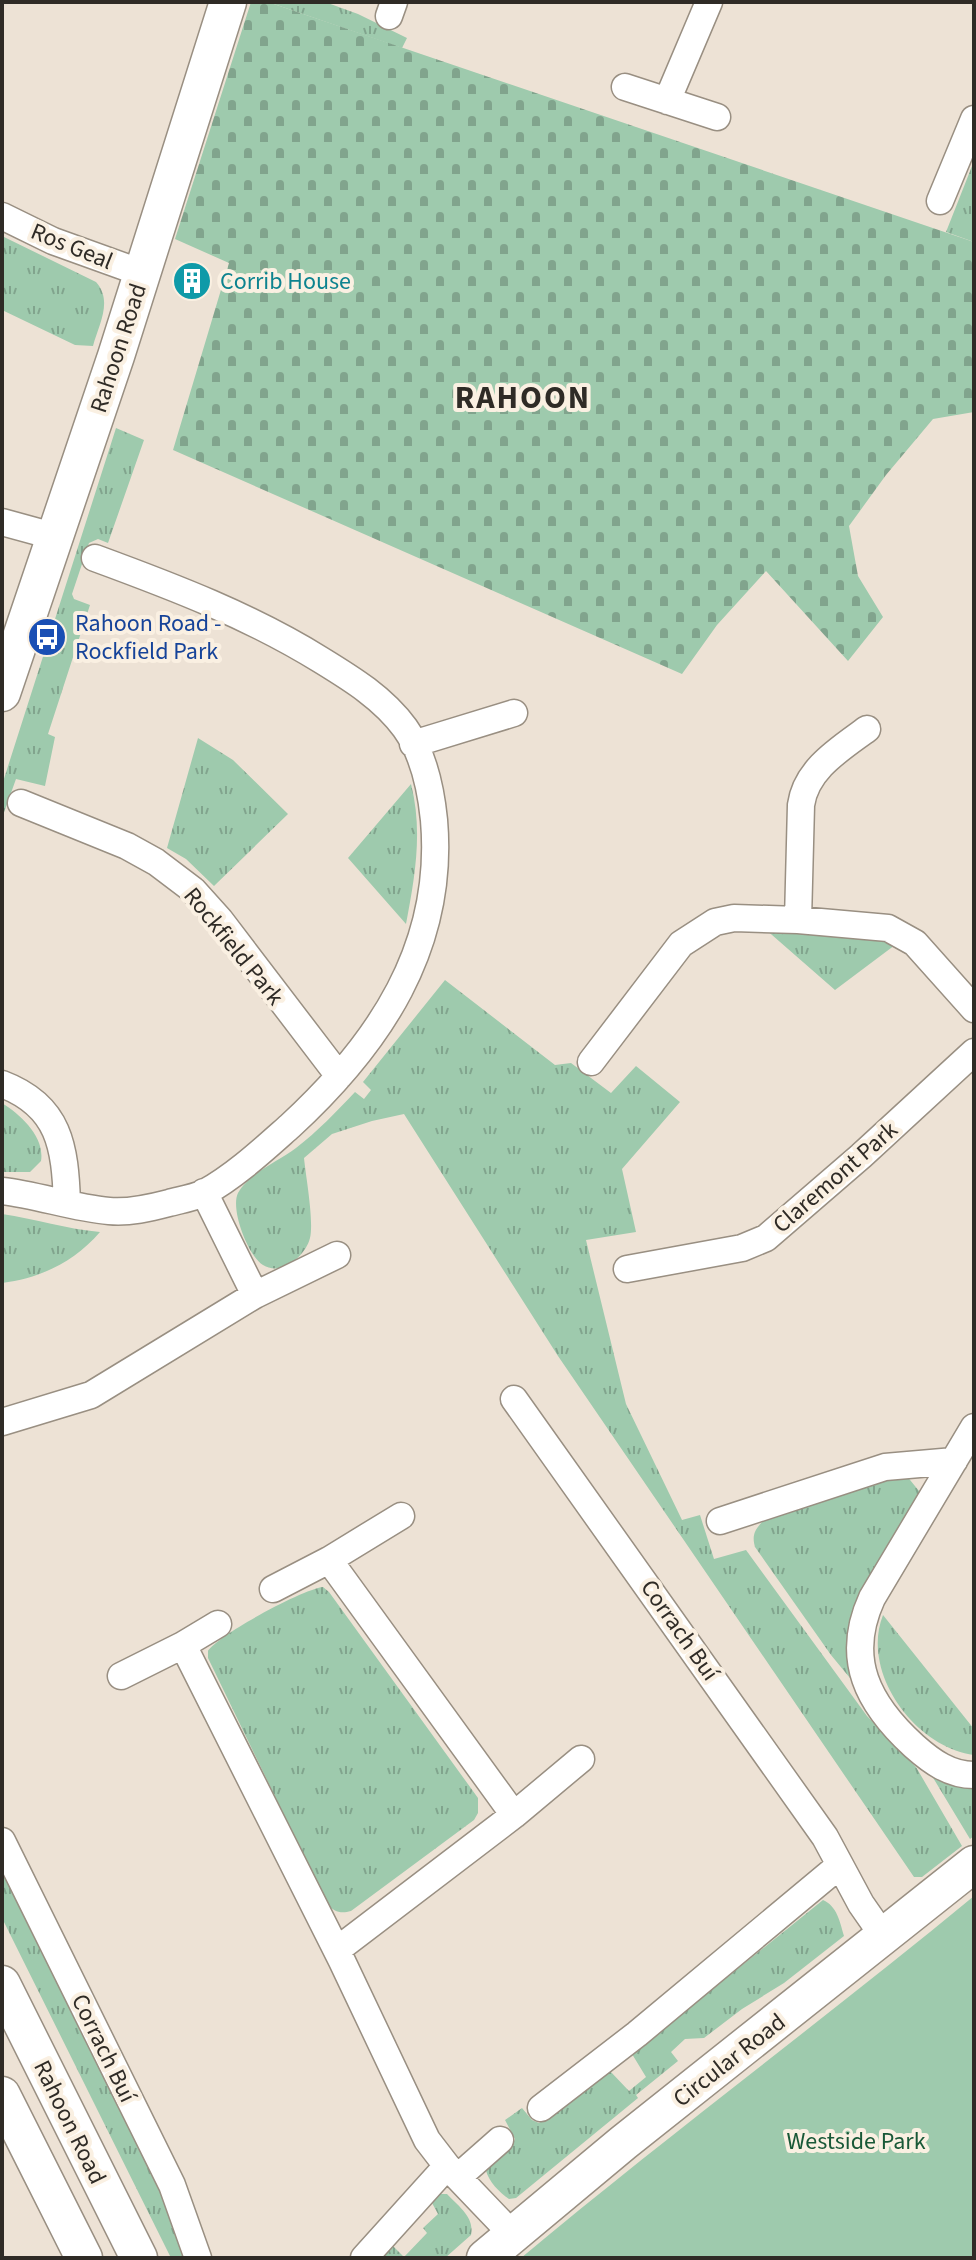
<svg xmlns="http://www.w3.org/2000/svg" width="976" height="2260" font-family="'Source Sans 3',sans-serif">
<defs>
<pattern id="grass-tufts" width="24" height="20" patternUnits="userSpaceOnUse" patternTransform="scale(2)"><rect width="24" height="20" fill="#9ecaad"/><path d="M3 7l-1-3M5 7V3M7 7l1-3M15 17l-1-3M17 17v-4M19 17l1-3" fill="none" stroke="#81a48d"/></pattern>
<pattern id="cemetery-stones" width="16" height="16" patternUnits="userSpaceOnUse" patternTransform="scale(2)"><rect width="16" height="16" fill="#9ecaad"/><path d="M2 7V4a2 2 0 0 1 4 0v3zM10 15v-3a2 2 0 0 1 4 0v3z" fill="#81a48d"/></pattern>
</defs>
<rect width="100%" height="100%" fill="#ede2d5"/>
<path fill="url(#grass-tufts)" d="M268,2H325L358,14L407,38L402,48Z
M974,161V242L946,232Z
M2,236L96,282C113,301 99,324 93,346L75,345L2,310Z
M116,428L144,440L108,543L98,539L89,543L72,594L74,599L90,605L48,734L55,737L45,786L16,779L2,818V785Z
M198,738L233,760L288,814L214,886L186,859L167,848Z
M411,784C423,831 415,877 406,924L348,858Z
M764,928L879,936L895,945L835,990Z
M445,980L555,1065L571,1063L611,1093L636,1066L680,1102L622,1169L636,1232L586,1240L626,1404L682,1520L700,1515L714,1559L746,1550L867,1716L916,1767L962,1846L922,1877H914L558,1356L404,1114L372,1121L332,1134L304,1158C306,1178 314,1221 310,1238C306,1255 282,1277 263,1265C248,1256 230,1209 238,1193C249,1173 279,1161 296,1148C318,1131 336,1112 355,1092L364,1099L371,1090L363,1082Z
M2,1103C21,1115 45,1137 41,1161L30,1172H2Z
M2,1214C35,1219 67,1229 100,1232C74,1262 41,1278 2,1283Z
M906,1475L919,1491V1501L869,1583L868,1700L831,1655L755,1547C752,1536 754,1531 762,1522L760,1516Z
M323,1587L329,1592L478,1798V1813L474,1820L351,1911C341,1914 334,1912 327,1904L208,1658V1651C218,1635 303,1589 323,1587Z
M883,1615L974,1729V1755C916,1748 860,1673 883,1615Z
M929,1771L974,1782V1836L970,1839Z
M2,1868L146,2160L163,2199L183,2258H171L2,1918Z
M823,1900C837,1906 840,1922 844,1936L784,1983L742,2009L704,2038L685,2039L671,2052L678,2061L636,2095L638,2098L516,2198L509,2199C500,2193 488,2181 486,2170L488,2167L512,2146L515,2139L505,2120L522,2108L532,2120L539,2123L610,2071L629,2091L646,2077L632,2054Z
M437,2194H447C458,2206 475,2217 471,2235L445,2258H378L391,2244L404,2257L427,2233L423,2228L438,2214L431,2201Z"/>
<path fill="url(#cemetery-stones)" d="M251,2H268L974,242V412L933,419L886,475L849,526L858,576L883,617L848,661L766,571L717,625L682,674L173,450L229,263L175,239Z"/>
<path fill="#9ecaad" d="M974,1896V2258H521C669,2134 825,2019 974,1896Z"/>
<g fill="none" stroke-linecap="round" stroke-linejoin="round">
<defs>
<path id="street" d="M389,16L394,2
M625,87L717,117
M667,101L709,2
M940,201L974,119
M2,216L53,241L142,273
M2,522L53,536
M413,744L514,713
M21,803L127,846L156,862L193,890L220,920L339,1076
M798,920L801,805C806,769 840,749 867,729
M591,1062L681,944L715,922L734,918L798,920L888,928L915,943L974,1009
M2,1084C60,1106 65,1147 67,1203
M2,1191C38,1195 73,1208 109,1211C129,1213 150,1208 169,1203C180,1200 193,1198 204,1193C235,1176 264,1149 290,1126C379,1044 445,947 434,820C431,790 423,753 405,728C383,698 352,679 321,660C250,616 174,587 95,558
M204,1192L255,1295
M627,1269L742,1248L766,1238L861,1156L974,1052
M514,1399L825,1837L861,1904L884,1937
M2,1422L91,1395L255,1295L337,1255
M974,1427L872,1598C844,1659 868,1704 914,1746C932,1762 950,1775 974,1775
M720,1521L885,1467L954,1461
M329,1560L514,1815
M273,1589L329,1560L401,1516
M183,1645L342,1961L427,2140L447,2166L512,2234
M121,1676L183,1645L218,1624
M2,1841L172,2185L198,2258
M337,1950L514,1815L581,1759
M541,2108L637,2034L840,1865
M458,2177L500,2140
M364,2258L447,2166"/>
<path id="secondary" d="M2,693L116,356L228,2
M2,1984L139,2258
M2,2095L84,2258
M485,2258L623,2143L974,1864"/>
</defs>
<use href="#street" stroke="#998f82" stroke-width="29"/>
<use href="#secondary" stroke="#998f82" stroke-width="39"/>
<use href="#street" stroke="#fff" stroke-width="26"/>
<use href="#secondary" stroke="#fff" stroke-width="36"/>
</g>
<defs>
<symbol id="building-disc" viewBox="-11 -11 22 22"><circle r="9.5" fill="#0f9aa8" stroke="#faf0e2"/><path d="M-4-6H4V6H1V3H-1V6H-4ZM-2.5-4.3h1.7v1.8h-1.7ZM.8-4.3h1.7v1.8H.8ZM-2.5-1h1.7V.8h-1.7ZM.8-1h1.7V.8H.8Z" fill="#fff"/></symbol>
<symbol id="bus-disc" viewBox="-11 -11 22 22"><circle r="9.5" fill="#1a4fb4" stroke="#faf0e2"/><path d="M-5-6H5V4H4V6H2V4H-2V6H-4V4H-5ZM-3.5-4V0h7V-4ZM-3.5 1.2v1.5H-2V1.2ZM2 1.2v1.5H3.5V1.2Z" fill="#fff"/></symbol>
</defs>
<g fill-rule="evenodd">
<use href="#building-disc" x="170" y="259" width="44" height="44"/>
<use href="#bus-disc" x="25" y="615" width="44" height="44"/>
</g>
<g text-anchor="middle" stroke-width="8" stroke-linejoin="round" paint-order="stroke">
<g font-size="24" fill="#2f2b26" stroke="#faf0e2">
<text transform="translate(72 246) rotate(22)" y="8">Ros Geal</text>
<text transform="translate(118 348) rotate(-72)" y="8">Rahoon Road</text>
<text transform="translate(234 946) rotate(51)" y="8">Rockfield Park</text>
<text transform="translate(835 1177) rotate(-41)" y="8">Claremont Park</text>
<text transform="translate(680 1630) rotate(55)" y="8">Corrach Buí</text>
<text transform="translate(104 2048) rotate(64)" y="8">Corrach Buí</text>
<text transform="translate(729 2060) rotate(-38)" y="8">Circular Road</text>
<text transform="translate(70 2122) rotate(64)" y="8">Rahoon Road</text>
</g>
<g font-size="24" fill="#0d838f" stroke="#faf0e2" text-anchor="start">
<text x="220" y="289">Corrib House</text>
</g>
<g font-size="24" fill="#164399" stroke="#faf0e2" text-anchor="start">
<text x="75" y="631">Rahoon Road -<tspan x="75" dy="28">Rockfield Park</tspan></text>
</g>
<g font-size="24" fill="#195837" stroke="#faf0e2">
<text x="856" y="2149">Westside Park</text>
</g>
<g font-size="32" font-weight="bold" letter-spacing="2" fill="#2f2b26" stroke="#faf0e2">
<text x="523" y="408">RAHOON</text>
</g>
</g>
<rect width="976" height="2260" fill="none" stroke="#2f2b26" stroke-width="8"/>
</svg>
